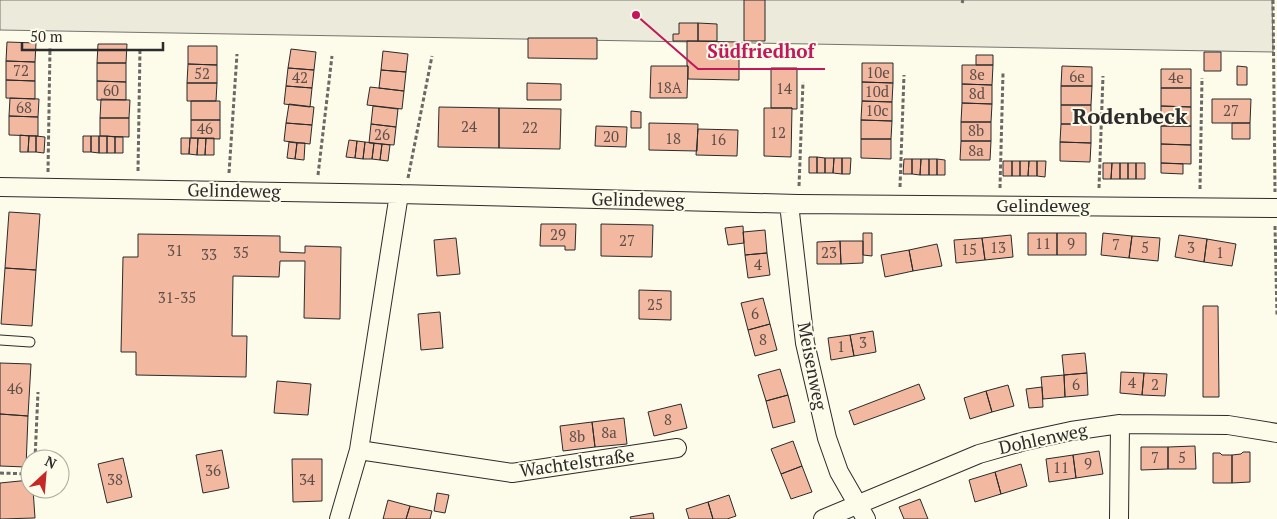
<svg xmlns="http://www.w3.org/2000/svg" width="1277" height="519" font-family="'PT Serif',serif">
<rect width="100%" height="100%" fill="#fdfbea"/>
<path fill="#ecebdb" stroke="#74746e" d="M0,0H1272L1273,52L0,30Z"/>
<path fill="#f2b8a0" stroke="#2b2b2b" d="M744,0H765V41H744Z
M679,23H698V41H673V34H679Z
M698,23L717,24V41H698Z
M528,38H597V59L528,58Z
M687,41L739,42V80L688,79V66H687Z
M7,42L36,43L35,62L6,61Z
M98,44H127L126,63H97Z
M188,46H217V65L188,64Z
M291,49L316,52L314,70L288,68Z
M383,51L408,54L406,72L381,70Z
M1204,52H1221V71H1204Z
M976,55H993V65H976Z
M6,61L35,62V81L6,80Z
M97,63H126V82L97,81Z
M862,63H893V83L862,82Z
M188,64L217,65V83H187Z
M962,65H993L992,85L962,84Z
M651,66H688L687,98H650Z
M1062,66L1092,67V86H1061Z
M1237,66L1247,67V85H1237Z
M288,68L314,70L312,88L286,86Z
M771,68H797V109H792V108H771Z
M1161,69H1191V88H1161Z
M381,70L406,72L404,91L379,88Z
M6,80L35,81V99L6,98Z
M97,81L126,82V100H97Z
M862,82L893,83L892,102L862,101Z
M187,83H217L216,101H187Z
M527,83L561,84V100H527Z
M962,84L992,85V104L962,103Z
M286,86L312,88L310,107L284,104Z
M1061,86H1092L1091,105H1061Z
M370,87L404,91L402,109L367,105Z
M1161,88H1191V107L1161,106Z
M10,98L39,99L38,117L9,116Z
M101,99L130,100L129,118H100Z
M1212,99H1251L1250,123H1212Z
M191,101H220V120H191Z
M862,101L892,102V121L861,120Z
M962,103L992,104L991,122H961Z
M289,104L314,107L312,125L286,123Z
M1061,105H1091V124H1061Z
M373,106L398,109L396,127L371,124Z
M1161,106L1191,107V126H1161Z
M439,107L499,108V148L438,147Z
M499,108L561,109L560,149L499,148Z
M764,108H792L791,157L764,156Z
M631,111L641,112V128H631Z
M9,116L38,117V136L9,135Z
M100,118H129V137L100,136Z
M191,120H220V139L191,138Z
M861,120L892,121L891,139H861Z
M961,122H991V141H961Z
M286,123L312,125L310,144L284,141Z
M649,123L698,124L697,151L649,150Z
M1232,123H1250V139H1232Z
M371,124L396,127L394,145L369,143Z
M1061,124H1091V143L1060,142Z
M596,126L627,127L626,147L595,146Z
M1161,126H1191V145L1161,144Z
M698,129L738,130L737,156L696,155Z
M20,135L29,136L28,152H20Z
M29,136H36V152H28Z
M36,136L45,137L44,153L36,152Z
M83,136H91V152H83Z
M91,136H99V153L91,152Z
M99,136H107V153H99Z
M107,136L115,137V153H107Z
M115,137H123V153H115Z
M181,138H190L189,154H181Z
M190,138H198L197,155L189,154Z
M198,138H206L205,155H197Z
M206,138H214V155H205Z
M861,139H891V159L861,158Z
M349,140L357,141L355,158L346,157Z
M357,141L365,142L363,159L355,158Z
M961,141H991L990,160H960Z
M289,142L297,143L295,159L287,158Z
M365,142L374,143L372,159H363Z
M1060,142L1091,143L1090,162L1060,161Z
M297,143H305L304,160L295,159Z
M374,143L382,144L380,160L372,159Z
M382,144L390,145L388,161L380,160Z
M1161,144L1191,145V164L1161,163Z
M809,157H817V173H809Z
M817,157L825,158V173H817Z
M825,158H834L833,173H825Z
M834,158H842V174L833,173Z
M842,158H851L850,174H842Z
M904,159H912V174H903Z
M912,159H921L920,175L912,174Z
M921,159H929V175H920Z
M929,159H937V175H929Z
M937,159L945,160V175H937Z
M1003,161H1012V176H1003Z
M1012,161H1020V176H1012Z
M1020,161H1029L1028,176H1020Z
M1029,161H1037V176H1028Z
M1037,161H1046L1045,177L1037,176Z
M1103,163H1112L1111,179H1103Z
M1112,163H1120V179H1111Z
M1120,163H1128V179H1120Z
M1128,163H1136V179H1128Z
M1136,163H1145V179H1136Z
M1161,163L1183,164V174L1161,173Z
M9,212L40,214L36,270L5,268Z
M541,224H576L575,250H565V246H540Z
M601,224L653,225L652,257L601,256Z
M743,226L744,243L728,245L725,228Z
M765,230L767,253L745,255L743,232Z
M863,233H872V256L863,255Z
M1028,233H1057V255H1028Z
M1057,233H1086V255H1057Z
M1103,233L1132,236L1129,258L1101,255Z
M138,234L280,236V252L305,253V246L341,247L340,319L304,318L305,261H280L279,277L233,276L232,336H247L246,377L136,375V352H121L123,257H138Z
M1011,235L1013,257L985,260L982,238Z
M1179,235L1207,239L1204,262L1175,257Z
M1132,236L1160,238L1158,261L1129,258Z
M456,238L460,274L437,276L434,240Z
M982,238L985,260L956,263L954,240Z
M1207,239L1236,244L1232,266L1204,262Z
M840,241H863V263L841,264Z
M840,241L841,264H817V242Z
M937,244L942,266L913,271L909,250Z
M909,250L913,271L885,277L881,255Z
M767,253L770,275L748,278L745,255Z
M5,268L36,270L32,326L1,324Z
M639,290L671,291V320L639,319Z
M763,298L770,324L748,330L741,303Z
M1203,306H1218L1219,397H1203Z
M440,312L443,348L421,350L418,314Z
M770,324L777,350L755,356L748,330Z
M873,331L876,352L854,356L850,335Z
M850,335L854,356L831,360L828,338Z
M1085,353L1087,373L1064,375L1062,355Z
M0,363L31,364L28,416L0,414Z
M780,369L788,395L766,401L758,375Z
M1121,372L1144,373L1142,395L1120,393Z
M1087,373L1088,395L1065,397L1064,375Z
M1144,373L1167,374L1165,396L1142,395Z
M1064,375L1065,397L1043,399L1041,377Z
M277,381L311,384L308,415L274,413Z
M919,384L925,399L854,425L849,411Z
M1008,385L1014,406L992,412L986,391Z
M1042,387L1043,407L1029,408L1026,389Z
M986,391L992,412L970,419L964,398Z
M788,395L795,422L773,428L766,401Z
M681,404L687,428L654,436L648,412Z
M0,414L28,416L26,467L0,466Z
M624,418L627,444L595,447L592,422Z
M592,422L595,447L563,451L560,426Z
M793,441L802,466L781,474L771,449Z
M1195,446L1196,469H1168V447Z
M1141,447H1168V469L1141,470Z
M222,450L229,488L203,493L196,455Z
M1099,451L1103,474L1076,478L1073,455Z
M1243,452H1250V482L1232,483V455L1241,454Z
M1213,453H1220L1222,455H1232V483H1213Z
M1073,455L1076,478L1049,482L1046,459Z
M123,458L132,497L107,503L98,464Z
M292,459H322V501L293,502Z
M1021,464L1027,486L1001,494L995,472Z
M802,466L812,492L791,499L781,474Z
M995,472L1001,494L975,502L969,480Z
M30,480V489H33L35,518L0,519V483Z
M437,493L449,495L445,513L434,511Z
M729,495L736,516L727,519H713L708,502Z
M920,499L928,519H904L899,507Z
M388,500L410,506L406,519H383Z
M708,502L713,519H689L686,509Z
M410,506L432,511L430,519H406Z
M653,513L654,519H631L630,517Z"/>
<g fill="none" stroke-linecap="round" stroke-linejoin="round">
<defs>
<path id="lane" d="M0,340L30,342"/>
<path id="street" d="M0,187L399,194L798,204L1277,208
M789,204L805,343L827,438L839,472L866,519
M359,450L512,473L677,448
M339,519L359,450L399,194
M823,519L979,454L1025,441L1071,431L1120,424L1228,425L1277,433
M1119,519L1120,424"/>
</defs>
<use href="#lane" stroke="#2b2b2b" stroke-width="11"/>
<use href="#street" stroke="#2b2b2b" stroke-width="20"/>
<path stroke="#6a6964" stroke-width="3" stroke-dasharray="4 2.5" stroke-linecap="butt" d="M1273,0L1275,192
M962,3L963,0
M138,171L140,49
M48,172L50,48
M229,173L237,54
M318,175L332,56
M408,178L432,56
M799,186L803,82
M900,187L904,75
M1000,188L1003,73
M1099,188L1103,76
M1200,189L1202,78
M1275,226L1277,316
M35,459L38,392
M0,473L30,474"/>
<use href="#lane" stroke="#fdfbea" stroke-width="9"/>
<use href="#street" stroke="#fdfbea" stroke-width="18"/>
</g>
<g text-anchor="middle" stroke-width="4" stroke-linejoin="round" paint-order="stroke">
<g font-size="15" fill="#5d4e48">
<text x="21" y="76">72</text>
<text x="878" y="78">10e</text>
<text x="202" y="79">52</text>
<text x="977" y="80">8e</text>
<text x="1077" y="82">6e</text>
<text x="300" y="83">42</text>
<text x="1176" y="83">4e</text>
<text x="669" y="93">18A</text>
<text x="784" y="94">14</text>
<text x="111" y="96">60</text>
<text x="877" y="97">10d</text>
<text x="977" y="99">8d</text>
<text x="24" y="113">68</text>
<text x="877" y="116">10c</text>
<text x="1231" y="116">27</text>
<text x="469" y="132">24</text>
<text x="530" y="133">22</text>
<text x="205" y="134">46</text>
<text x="976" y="136">8b</text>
<text x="778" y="138">12</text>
<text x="382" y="140">26</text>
<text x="611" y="142">20</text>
<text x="673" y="144">18</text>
<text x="718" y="145">16</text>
<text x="976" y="156">8a</text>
<text x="558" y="240">29</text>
<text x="627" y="246">27</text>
<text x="1043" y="249">11</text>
<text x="1071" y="249">9</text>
<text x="1116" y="250">7</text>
<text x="998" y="253">13</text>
<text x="1145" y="253">5</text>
<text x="1191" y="253">3</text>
<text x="969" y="255">15</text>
<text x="175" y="256">31</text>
<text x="241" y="258">35</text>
<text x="829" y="258">23</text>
<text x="1220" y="258">1</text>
<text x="209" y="260">33</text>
<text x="758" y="270">4</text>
<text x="177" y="303">31-35</text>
<text x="655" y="310">25</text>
<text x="755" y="319">6</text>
<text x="763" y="345">8</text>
<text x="863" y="348">3</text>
<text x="841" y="352">1</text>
<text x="1132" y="388">4</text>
<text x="1076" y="390">6</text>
<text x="1155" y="390">2</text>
<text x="15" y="394">46</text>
<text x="668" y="425">8</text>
<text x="609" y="438">8a</text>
<text x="577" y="442">8b</text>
<text x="1155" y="463">7</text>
<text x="1182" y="463">5</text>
<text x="1088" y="469">9</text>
<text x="1061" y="473">11</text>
<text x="213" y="476">36</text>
<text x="115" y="485">38</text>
<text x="307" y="485">34</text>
</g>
<g font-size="18" fill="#2b2b2b" stroke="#fdfbea">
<text transform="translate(234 191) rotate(1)" y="6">Gelindeweg</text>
<text transform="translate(638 200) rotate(1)" y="6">Gelindeweg</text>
<text x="1043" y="212">Gelindeweg</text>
<text transform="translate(812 366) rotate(79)" y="6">Meisenweg</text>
<text transform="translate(1043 439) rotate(-12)" y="6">Dohlenweg</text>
<text transform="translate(577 463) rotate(-8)" y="6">Wachtelstraße</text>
</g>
<g font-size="22" font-weight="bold" fill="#2b2b2b" stroke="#fdfbea">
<text x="1130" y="124">Rodenbeck</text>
</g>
</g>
<path fill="none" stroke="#c2185b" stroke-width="2" d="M636 15L698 69H825"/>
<circle fill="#c2185b" stroke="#fdfbea" stroke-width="2" cx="636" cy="15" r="5"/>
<g font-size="19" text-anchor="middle" font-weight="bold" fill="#c2185b" stroke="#fdfbea" stroke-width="4" stroke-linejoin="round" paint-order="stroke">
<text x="761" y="58">Südfriedhof</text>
</g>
<g transform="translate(45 474) rotate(26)"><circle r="24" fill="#fdfbea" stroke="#a9a89e"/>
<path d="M0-4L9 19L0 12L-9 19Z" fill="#c62828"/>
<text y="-8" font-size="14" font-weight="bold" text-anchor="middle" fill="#2b2b2b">N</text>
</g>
<path d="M22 42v8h141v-8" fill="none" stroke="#2b2b2b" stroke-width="2.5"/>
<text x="30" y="42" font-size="15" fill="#2b2b2b" stroke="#fdfbea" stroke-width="4" paint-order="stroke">50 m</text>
</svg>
